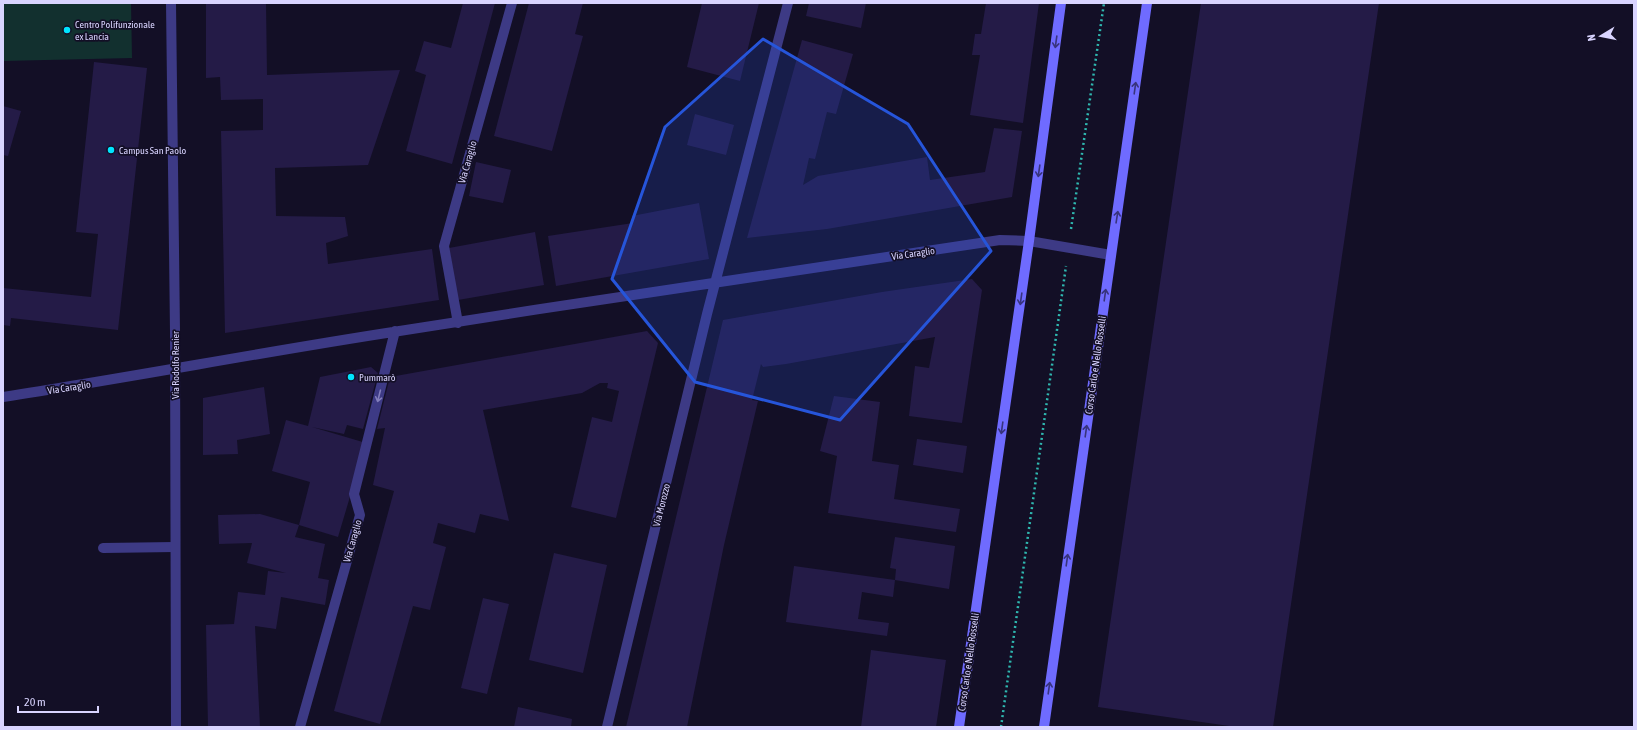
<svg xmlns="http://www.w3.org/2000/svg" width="1637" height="730" font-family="'Asap Condensed',sans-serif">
<rect width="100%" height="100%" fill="#130f26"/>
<path fill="#12302f" d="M3,3H131L132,58L3,61Z"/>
<path fill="#241b47" d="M206,3H266L267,75L400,70L368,165L275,168L276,216L345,217L348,236L326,243L328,264L432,249L439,300L225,333L221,131L263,130V99L221,100L220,77L206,78Z
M463,3H495L452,164L406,151L426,75L415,71L424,41L451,48Z
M529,3H583L575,34L583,36L552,151L494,136Z
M702,3H759L740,81L687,67Z
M809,3H866L861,28L806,16Z
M986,3H1039L1023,123L970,115L980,55H972L975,34H981Z
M1201,3H1379L1273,727H1236L1098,707Z
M802,40L853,54L836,114L827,112L815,159L809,158L803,185L818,176L927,157L930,180L985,172L994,128L1022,131L1012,197L827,229L747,238Z
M94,62L147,68L118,330L11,318L10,326L3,325V288L91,297L98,234L76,232Z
M3,106L21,111L8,156L3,155Z
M695,114L734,125L726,155L687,145Z
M476,162L511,170L503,203L469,196Z
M699,203L709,259L556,286L548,236L633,223L632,216Z
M535,232L544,285L458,300L449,248Z
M972,279L982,290L962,423L909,416L915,366L929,368L935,337L786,364L763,367L761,364L752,400L758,401L724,545L687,727H626L723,320L882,292Z
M647,331L658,343L616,518L571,507L592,417L612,422L619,391L607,388L608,383H600L582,393L483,410L509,521L480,514L475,533L438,523L433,543L446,547L430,610L413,606L380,724L334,711L394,491L373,485L385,428L377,429L390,377Z
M371,367L378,373L363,429L347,425L344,434L312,427L366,443L338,537L299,525L310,482L272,471L286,420L308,426L320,377Z
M264,387L270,434L237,440L238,454L203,455V398Z
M834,396L880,402L872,461L899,465L894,499L960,509L956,532L828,513L837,456L820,451Z
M917,439L967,446L963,473L913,465Z
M260,514L299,525L295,537L325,544L318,578L329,580L325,605L281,597L276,629L255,626L260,727H208L206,625L234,624L238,592L265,595L268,571L286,573L247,563L252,543L219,544L218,515Z
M895,537L955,546L949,589L895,580L893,597L862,592L858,619L889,623L887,636L786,622L794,566L895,580L896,569L890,568Z
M554,553L607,565L583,673L529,660Z
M483,598L509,604L487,694L461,688Z
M871,650L946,660L936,727H861Z
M518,707L572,719L571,727H514Z"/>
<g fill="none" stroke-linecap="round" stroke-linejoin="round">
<path stroke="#2fb8b0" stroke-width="2.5" stroke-dasharray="2 3" stroke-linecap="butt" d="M1071,229L1104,3
M1001,727L1066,266"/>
<path stroke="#3d3a85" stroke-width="10" d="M103,548L175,547"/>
<path stroke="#3d3a85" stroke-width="10" d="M171,3L175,332L176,727
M458,323L444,246L512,3
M3,397C133,377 263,352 393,332C595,300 797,270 1000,240L1029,241L1111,255
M300,727L360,515L354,494L395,331
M607,727L707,314L788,3"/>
<path stroke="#6f6bff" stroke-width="10" d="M959,727L1029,241L1061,3
M1044,727L1147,3"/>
</g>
<defs><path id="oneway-shaft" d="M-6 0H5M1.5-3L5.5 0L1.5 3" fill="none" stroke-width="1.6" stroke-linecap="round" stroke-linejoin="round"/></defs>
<g stroke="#38347d">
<use href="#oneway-shaft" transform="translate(1056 42) rotate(98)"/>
<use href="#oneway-shaft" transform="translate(1135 88) rotate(-82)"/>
<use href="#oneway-shaft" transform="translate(1039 171) rotate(98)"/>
<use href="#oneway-shaft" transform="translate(1117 217) rotate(-81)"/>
<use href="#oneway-shaft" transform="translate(1105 295) rotate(-82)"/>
<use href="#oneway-shaft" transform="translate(1021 299) rotate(98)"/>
<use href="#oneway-shaft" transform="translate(1002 428) rotate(98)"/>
<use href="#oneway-shaft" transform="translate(1086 431) rotate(-82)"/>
<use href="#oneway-shaft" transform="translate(1067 560) rotate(-82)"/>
<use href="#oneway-shaft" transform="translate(1049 688) rotate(-82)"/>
</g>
<use stroke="#837fbc" href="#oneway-shaft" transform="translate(379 396) rotate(104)"/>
<path fill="#2655da" fill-opacity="0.2" stroke="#2655da" stroke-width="3" stroke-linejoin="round" d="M763,39L908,124L991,251L840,420L695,382L612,279L665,127Z"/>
<g fill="#00e5ff" stroke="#130f26" stroke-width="1.5">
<circle cx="67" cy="30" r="4"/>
<circle cx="111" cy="150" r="4"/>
<circle cx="351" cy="377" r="4"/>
</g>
<g text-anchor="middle" stroke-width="3.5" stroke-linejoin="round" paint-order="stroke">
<g font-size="10" fill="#d9d4ff" stroke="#130f26" text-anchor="start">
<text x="75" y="28">Centro Polifunzionale<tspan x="75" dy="12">ex Lancia</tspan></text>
<text x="119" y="154">Campus San Paolo</text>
<text x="359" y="381">Pummarò</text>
</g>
<g font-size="10" fill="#d9d4ff" stroke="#130f26">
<text transform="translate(467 162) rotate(-74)" y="4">Via Caraglio</text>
<text transform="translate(913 253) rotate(-8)" y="4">Via Caraglio</text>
<text transform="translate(175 365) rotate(-90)" y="4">Via Rodolfo Renier</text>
<text transform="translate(1095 365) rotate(-82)" y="4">Corso Carlo e Nello Rosselli</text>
<text transform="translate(69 387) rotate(-9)" y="4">Via Caraglio</text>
<text transform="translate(661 505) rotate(-76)" y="4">Via Morozzo</text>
<text transform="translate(352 541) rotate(-74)" y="4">Via Caraglio</text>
<text transform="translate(968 662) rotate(-82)" y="4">Corso Carlo e Nello Rosselli</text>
</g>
</g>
<rect width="1637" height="730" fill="none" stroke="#d9d4ff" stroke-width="8"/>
<g transform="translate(1601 36) rotate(260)" stroke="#130f26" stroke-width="3" paint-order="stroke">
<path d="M0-3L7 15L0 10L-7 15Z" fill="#d9d4ff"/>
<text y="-6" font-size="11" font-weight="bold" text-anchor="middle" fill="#d9d4ff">N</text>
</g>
<path d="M18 706v6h80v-6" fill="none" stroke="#d9d4ff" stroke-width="2"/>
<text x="24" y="706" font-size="12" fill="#d9d4ff" stroke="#130f26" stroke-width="3" paint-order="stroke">20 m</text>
</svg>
